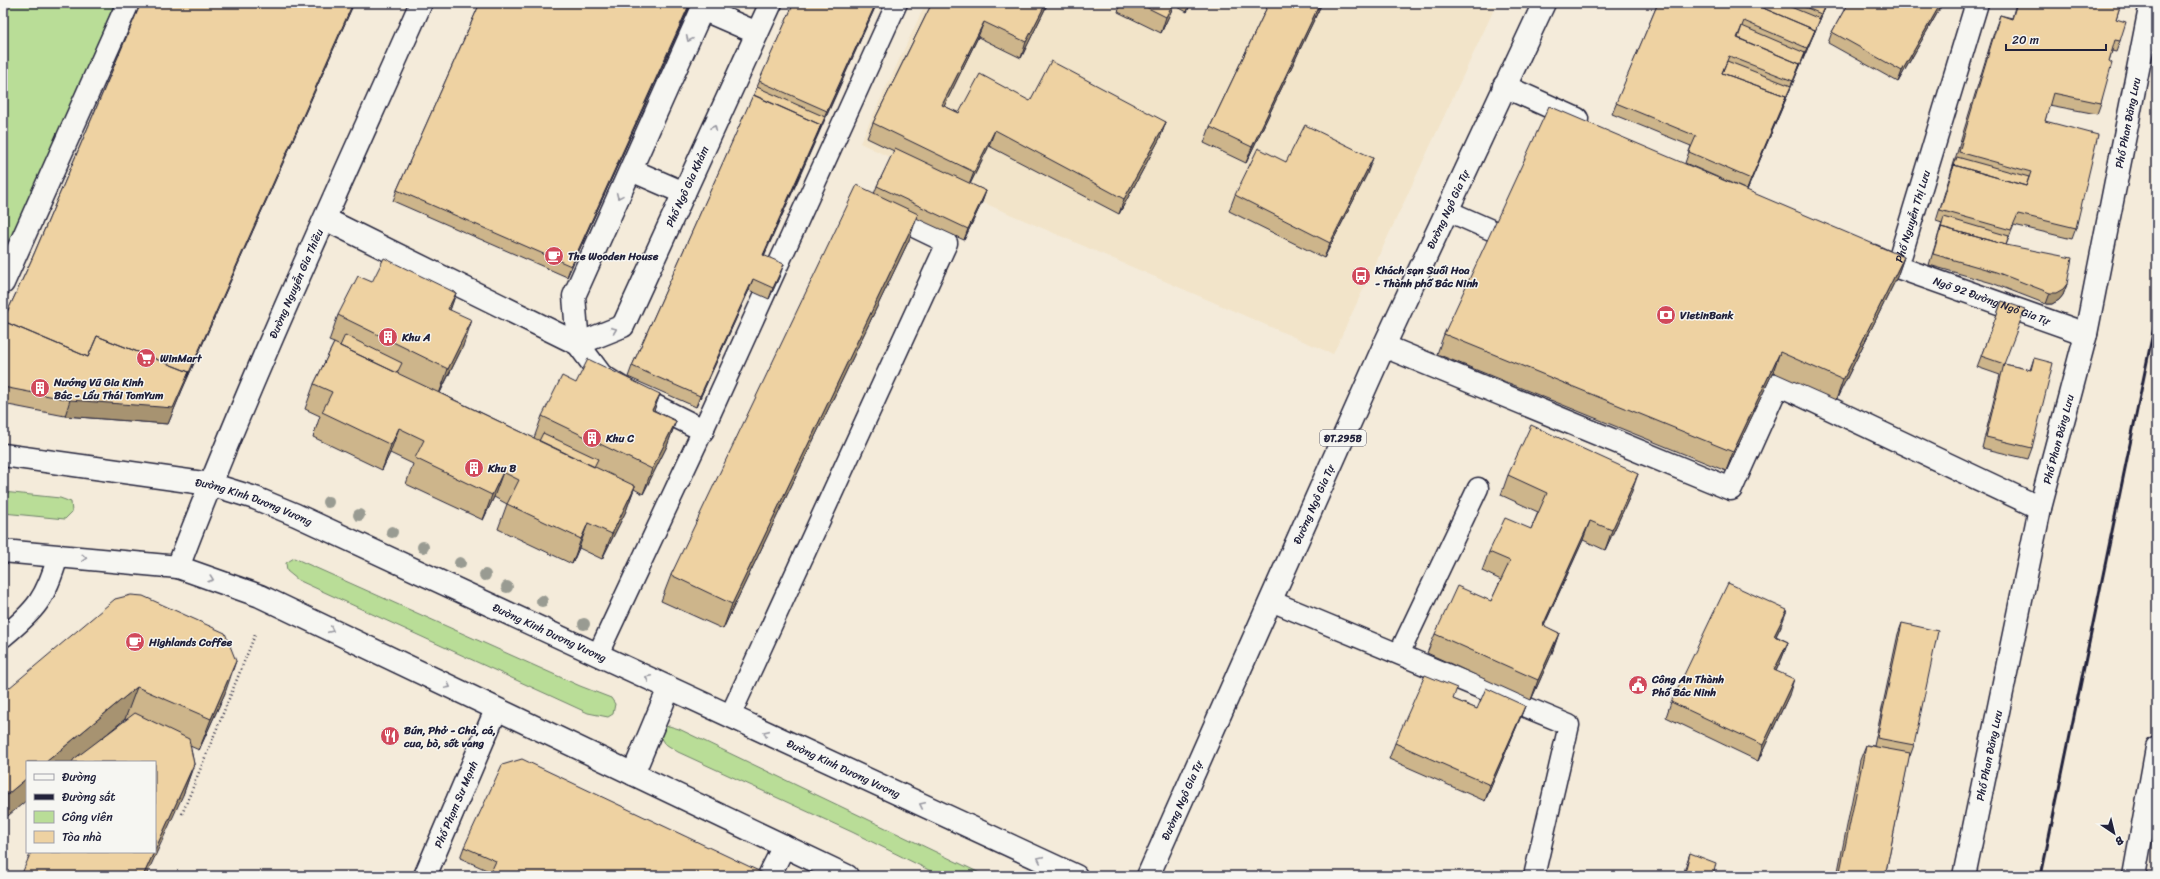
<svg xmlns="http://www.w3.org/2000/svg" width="2160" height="879" font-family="Sriracha,sans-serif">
<rect width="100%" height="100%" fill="#f4ebda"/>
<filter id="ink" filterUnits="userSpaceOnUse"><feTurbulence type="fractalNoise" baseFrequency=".025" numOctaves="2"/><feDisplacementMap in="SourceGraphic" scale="8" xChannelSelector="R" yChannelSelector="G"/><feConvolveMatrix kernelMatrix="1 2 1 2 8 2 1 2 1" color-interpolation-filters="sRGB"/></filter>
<g filter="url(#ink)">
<path fill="#f2e4c9" d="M926,3H1497L1333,354L982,202L860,143Z"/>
<path fill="#b9dd97" stroke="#6e8069" d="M3,3H115L3,259Z
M3,492L60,498L71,502L72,512L65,519L3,513Z
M294,558L580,686L611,698L615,704L613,714L608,717L588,713L298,580L287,571L286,563Z
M669,726L679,729L986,876H941L852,832L678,752L664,743L660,737L661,729Z"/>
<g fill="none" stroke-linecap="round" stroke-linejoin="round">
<defs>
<path id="service" d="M1446,210L1516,241
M1271,601L1569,725L1534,876
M3,637C36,610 46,598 58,556
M598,654L703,430L897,3
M1399,654L1478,488
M730,716L947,243L889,215"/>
<g id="minor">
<path d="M702,9L757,33"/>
<path d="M1504,86L1577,119"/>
<path d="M631,170L684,193"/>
<path d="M325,219L578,344L601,375L633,395L703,430"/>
<path id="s1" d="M1873,256L1897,267L2086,334"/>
<path id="s2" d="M1897,267L1977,3"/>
<path d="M3,283L128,3"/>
<path id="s3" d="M578,344L623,326L771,3"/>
<path d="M578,344L574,296L705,3"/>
<path d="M1384,346L1731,489L1778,384L2040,508"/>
<path id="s4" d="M425,876L496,710"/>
<path d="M769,876L784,846"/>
<path id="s5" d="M1964,876L2040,508L2086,334L2151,3"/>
<path d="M2134,876L2157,748"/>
</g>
<g id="tertiary">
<path id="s6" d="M178,567C251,376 338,190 421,3"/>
</g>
<g id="secondary">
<path id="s7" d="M3,455L210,484L255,498L296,515L1076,876"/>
<path d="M3,551L178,567L260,596L847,876"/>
<path d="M633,774L669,688"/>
</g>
<g id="primary">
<path id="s8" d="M1148,876L1384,346L1544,3"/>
</g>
</defs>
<use href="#service" stroke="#22223b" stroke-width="23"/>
<use href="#minor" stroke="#22223b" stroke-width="25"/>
<use href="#tertiary" stroke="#22223b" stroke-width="25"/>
<use href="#secondary" stroke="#22223b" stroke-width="25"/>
<use href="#primary" stroke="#22223b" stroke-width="25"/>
<path stroke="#22223b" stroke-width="2.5" stroke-dasharray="1 3" stroke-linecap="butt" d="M182,814L255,635"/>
<use href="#service" stroke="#f6f6f2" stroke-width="20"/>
<use href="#minor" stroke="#f6f6f2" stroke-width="22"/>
<use href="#tertiary" stroke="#f6f6f2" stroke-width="22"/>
<use href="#secondary" stroke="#f6f6f2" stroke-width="22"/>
<use href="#primary" stroke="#f6f6f2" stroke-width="22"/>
<path stroke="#22223b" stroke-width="3" d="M2041,876L2157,313"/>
</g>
<g fill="#999b92">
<circle cx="328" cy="502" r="6"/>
<circle cx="359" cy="515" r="6"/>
<circle cx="392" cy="532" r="6"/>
<circle cx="423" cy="547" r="6"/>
<circle cx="460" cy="563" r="6"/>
<circle cx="485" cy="575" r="6"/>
<circle cx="507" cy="587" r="6"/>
<circle cx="542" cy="601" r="6"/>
<circle cx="584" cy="624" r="6"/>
</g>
<path fill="#cdb58b" stroke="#22223b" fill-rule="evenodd" d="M141,3H354L183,388L168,424L65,416L3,404V321L31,261Z
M480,3H691L567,277L393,201L397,190Z
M794,3H877L764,256L780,275L769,299L749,290L696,407L628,377L632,366L757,87Z
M932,3H1048L1021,58L978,37L944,106L959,113L1030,101L1166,122L1160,138L1119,214L989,146L970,184L986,191L982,202L964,240L916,218L909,240L723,629L661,601L671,575L874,194L877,186L894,151L867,138L873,123Z
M1121,3H1191L1187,12L1174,5L1161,33L1118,12Z
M1269,3H1322L1246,163L1204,143L1210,127Z
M1658,3H1827L1747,190L1685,163L1691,146L1612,114Z
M1848,3H1943L1898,82L1828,43L1832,32Z
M2016,3H2121L2116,19L2120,41L2116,52L2112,51L2109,61L2101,103L2097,114L2049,105L2045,121L2076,228L2072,239L2014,225L2006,245L2067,284L2063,295L2059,300L2052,304H2046L1992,283L1929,265L1942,223L1936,221L1996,26L2000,15L2012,18Z
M1286,162L1367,174L1324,258L1229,211L1235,195Z
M1904,257L1897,277L1836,400L1773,372L1726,471L1437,354L1444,334Z
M372,282L456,293L450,310L463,346L440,393L534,438L542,416L576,383L660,394L654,410L676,421L667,446L643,494L634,489L626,511L602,559L579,548L572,564L498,529L507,504L494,497L483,520L406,484L413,464L390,453L382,470L313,437L320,416L305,409L314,384L334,343L329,341L338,315Z
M2002,301L2004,364L2030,370L2034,358L2032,448L2028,459L1982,448L2000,375L1977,367Z
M1508,475L1631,494L1605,550L1583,540L1544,626L1559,633L1552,653L1531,700L1427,653L1435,634L1491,601L1501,580L1482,571L1489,552L1531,529L1538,512L1501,495Z
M115,599L225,693L199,750L190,746L194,764L183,795L155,762H27ZM125,719L127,720L100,740Z
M1902,623L1914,745L1910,756H1909L1885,876H1837L1860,760L1866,745L1874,746L1898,634Z
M1781,626L1776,636L1788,642L1782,658L1776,671L1789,695L1758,761L1666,717L1671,702Z
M1453,699L1477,709L1525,706L1519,721L1485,801L1389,759L1395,743Z
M464,847L763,873L761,876H489L491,872L460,858Z
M1690,853L1713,876H1683L1686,865Z"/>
<path fill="#a79371" stroke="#22223b" d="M353,3H354L183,388L168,424L65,416L70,400Z
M690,3H691L567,277L571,266Z
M876,3H877L817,136L827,111Z
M1046,3H1048L1021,58L1026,42Z
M1173,3H1175L1161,33L1166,17Z
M1190,3H1191L1187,12Z
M1320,3H1322L1246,163L1252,147Z
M1826,3H1827L1747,190L1751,179Z
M1941,3H1943L1898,82L1902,71Z
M984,22L978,37L937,121L942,105Z
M1166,122L1160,138L1119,214L1124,199Z
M821,125L817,136L759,266L763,255Z
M995,130L989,146L968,188L974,172Z
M1373,158L1367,174L1324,258L1330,243Z
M986,191L982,202L964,240L968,229Z
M918,214L909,240L723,629L732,604Z
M1904,257L1897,277L1836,400L1843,380Z
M784,264L780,275L769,299L773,288Z
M753,279L749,290L696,407L700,396Z
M2067,284L2063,295L2059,300L2052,304H2046L2050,293Z
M456,293L447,319L448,309Z
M472,320L463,346L439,394L448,369Z
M1780,352L1773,372L1726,471L1733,452Z
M660,394L651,419L652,410Z
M676,421L667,446L643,494L652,469Z
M399,428L390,453L382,470L391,445Z
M503,472L494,497L483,520L492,495Z
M1638,474L1631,494L1605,550L1612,530Z
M635,486L626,511L602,559L612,534Z
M1590,521L1583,540L1535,645L1543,625Z
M588,523L579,548L572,564L581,539Z
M1787,610L1781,626L1768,652L1774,636Z
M1559,633L1552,653L1531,700L1538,680Z
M1788,642L1782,658L1769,686L1774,670Z
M236,661L225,693L199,750L211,719Z
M1794,679L1789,695L1758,761L1763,745Z
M137,687L125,719L73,762H46Z
M1525,706L1519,721L1485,801L1490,785Z
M194,764L183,795L146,876H143L154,852H155V850Z
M27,778V800L3,820V798Z"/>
<path fill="#eed2a2" stroke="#22223b" d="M141,3H353L187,377L189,372L97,336L88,357L3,321L31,261Z
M480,3H690L571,266L397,190Z
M794,3H876L827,111L759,81Z
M932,3H1046L1026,42L984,22L942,105L959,113L980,74L1030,101L1051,61L1166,122L1124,199L995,130L974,172L873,123Z
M1138,3H1173L1166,17Z
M1269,3H1320L1252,147L1210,127Z
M1658,3H1756V5L1815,30L1807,48L1744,21L1737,38L1800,64L1793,81L1729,56L1722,73L1786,96L1751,179L1689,152L1696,136L1616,103Z
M1757,3H1781L1820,19L1813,36L1815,30L1756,5Z
M1796,3H1826L1821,14Z
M1848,3H1941L1902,71L1832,32Z
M2017,3H2121L2116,19L2126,22L2120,41L2115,40L2109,61L2112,63L2101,103L2053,93L2045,121L2098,135L2076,228L2018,214L2011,230L1940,210L1954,165L2026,186L2031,172L1959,152L2000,15L2012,19Z
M1742,26L1805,53L1798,70L1800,64L1738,38Z
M1727,61L1791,86L1784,102L1786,96L1722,73Z
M757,87L825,117L819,130L821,125L754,95Z
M753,95L821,125L763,255L784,264L773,288L753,279L700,396L632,366Z
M1549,106L1904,257L1843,380L1780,352L1733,452L1444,334Z
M1305,125L1373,158L1330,243L1235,195L1258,148L1286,162Z
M895,148L986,191L968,229L877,186Z
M1957,157L2029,177L2026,186L1954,165L1952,171Z
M857,185L918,214L732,604L671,575Z
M1944,217L2009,236L2006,245L1941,227L1940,232Z
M1941,227L2006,245L2072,258L2067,284L2063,289L2056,293H2050L1996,272L1933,254Z
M384,258L456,293L448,309L472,320L448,369L338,315L358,276L372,282Z
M2002,301L2025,309L2004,364L2031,370L2034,358L2053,363L2032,448L1986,437L2004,364L1981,356Z
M3,321L88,357L97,336L189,372L173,408L70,400L3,387Z
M345,335L402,363L397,373L340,346Z
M334,343L635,486L612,534L588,523L581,539L507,504L519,480L503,472L492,495L415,458L424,440L399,428L391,445L322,412L332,392L314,384Z
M588,359L660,394L652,410L676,421L652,469L542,416L562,376L576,383Z
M1531,425L1638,474L1612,530L1590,521L1543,625L1559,633L1538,680L1435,634L1457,586L1491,601L1510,561L1489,552L1505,518L1531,529L1547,493L1508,475Z
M543,433L598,459L594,467L539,441Z
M1728,583L1787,610L1774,636L1788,642L1774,670L1794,679L1763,745L1671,702Z
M131,595L143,596L225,633L236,661L211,719L137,687L46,762H27V778L3,798V693L115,599Z
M1902,623L1938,631L1914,745L1877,738Z
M1425,675L1457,688L1453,699L1477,709L1486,688L1525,706L1490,785L1395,743Z
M135,713L189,739L194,764L155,850V762H72L74,759Z
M1866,745L1910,753L1885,876H1839Z
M522,759L763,873L761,876H489L496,861L464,847L502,765Z
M31,852H154L143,876H21Z
M1690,853L1716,863L1713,876H1684Z"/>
<defs><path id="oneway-chevron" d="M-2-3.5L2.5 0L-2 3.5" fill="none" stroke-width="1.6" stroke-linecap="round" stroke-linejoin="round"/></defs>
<g stroke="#9797a0">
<use href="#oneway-chevron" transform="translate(689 39) rotate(114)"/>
<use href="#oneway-chevron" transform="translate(714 128) rotate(-65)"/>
<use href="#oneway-chevron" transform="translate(619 196) rotate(114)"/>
<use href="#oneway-chevron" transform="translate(614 330) rotate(-21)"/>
<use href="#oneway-chevron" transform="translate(84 558) rotate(4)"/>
<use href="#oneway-chevron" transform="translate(211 579) rotate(19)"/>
<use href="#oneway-chevron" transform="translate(331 630) rotate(25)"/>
<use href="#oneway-chevron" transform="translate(648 678) rotate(-154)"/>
<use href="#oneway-chevron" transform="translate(448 686) rotate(26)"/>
<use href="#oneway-chevron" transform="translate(766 733) rotate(-155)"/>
<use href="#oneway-chevron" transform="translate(922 805) rotate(-155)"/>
<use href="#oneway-chevron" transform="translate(1040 859) rotate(-155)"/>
</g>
</g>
<defs>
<symbol id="cafe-disc" viewBox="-11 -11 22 22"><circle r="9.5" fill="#d1495b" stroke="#f6f6f2"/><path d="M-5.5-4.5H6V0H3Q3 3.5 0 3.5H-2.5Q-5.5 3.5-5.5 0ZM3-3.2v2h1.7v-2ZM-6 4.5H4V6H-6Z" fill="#fff"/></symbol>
<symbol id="bus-disc" viewBox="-11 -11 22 22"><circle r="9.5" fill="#d1495b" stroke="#f6f6f2"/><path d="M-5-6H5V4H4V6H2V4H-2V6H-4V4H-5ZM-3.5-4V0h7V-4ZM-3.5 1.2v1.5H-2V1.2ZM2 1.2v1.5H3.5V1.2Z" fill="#fff"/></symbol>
<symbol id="bank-disc" viewBox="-11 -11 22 22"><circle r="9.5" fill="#d1495b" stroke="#f6f6f2"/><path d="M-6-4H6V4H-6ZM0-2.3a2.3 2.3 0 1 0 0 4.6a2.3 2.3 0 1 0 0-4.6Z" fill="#fff"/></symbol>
<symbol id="building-disc" viewBox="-11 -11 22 22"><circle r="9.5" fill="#d1495b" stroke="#f6f6f2"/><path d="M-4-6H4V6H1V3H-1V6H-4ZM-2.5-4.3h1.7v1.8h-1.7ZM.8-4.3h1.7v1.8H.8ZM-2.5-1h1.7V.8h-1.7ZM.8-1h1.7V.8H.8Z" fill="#fff"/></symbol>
<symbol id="supermarket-disc" viewBox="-11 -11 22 22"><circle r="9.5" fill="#d1495b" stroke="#f6f6f2"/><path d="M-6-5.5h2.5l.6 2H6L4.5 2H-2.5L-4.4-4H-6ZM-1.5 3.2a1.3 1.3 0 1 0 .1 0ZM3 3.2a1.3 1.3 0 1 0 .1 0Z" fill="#fff"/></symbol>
<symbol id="civic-disc" viewBox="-11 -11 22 22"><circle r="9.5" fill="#d1495b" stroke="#f6f6f2"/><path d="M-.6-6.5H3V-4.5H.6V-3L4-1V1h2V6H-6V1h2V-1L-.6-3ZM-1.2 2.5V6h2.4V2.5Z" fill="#fff"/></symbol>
<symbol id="restaurant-disc" viewBox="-11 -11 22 22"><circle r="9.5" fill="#d1495b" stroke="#f6f6f2"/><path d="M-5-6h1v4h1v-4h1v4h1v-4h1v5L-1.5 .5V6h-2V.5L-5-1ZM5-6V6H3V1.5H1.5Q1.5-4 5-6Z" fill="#fff"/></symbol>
</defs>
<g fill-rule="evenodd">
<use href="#cafe-disc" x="543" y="245" width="22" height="22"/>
<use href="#bus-disc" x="1350" y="265" width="22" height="22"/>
<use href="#bank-disc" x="1655" y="304" width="22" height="22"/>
<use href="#building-disc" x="377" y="326" width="22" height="22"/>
<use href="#supermarket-disc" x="135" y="347" width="22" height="22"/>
<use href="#building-disc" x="29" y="377" width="22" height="22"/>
<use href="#building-disc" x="581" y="427" width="22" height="22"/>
<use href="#building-disc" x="463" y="457" width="22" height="22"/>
<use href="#cafe-disc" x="124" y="631" width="22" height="22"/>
<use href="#civic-disc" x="1627" y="674" width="22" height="22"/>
<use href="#restaurant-disc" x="379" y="725" width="22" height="22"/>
</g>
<g text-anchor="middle" stroke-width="3" stroke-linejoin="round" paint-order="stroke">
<rect fill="#f6f6f2" stroke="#626272" stroke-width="1" x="1320" y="430" width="46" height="16" rx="3"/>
<g font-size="10" font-weight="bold" fill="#22223b">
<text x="1343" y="442">ĐT.295B</text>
</g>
<g font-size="11" fill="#22223b" stroke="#f6f6f2">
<text dy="4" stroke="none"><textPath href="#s5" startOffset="771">Phố Phan Đăng Lưu</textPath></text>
<text dy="4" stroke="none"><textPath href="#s3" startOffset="202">Phố Ngô Gia Khảm</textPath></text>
<text dy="4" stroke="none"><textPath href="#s8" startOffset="731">Đường Ngô Gia Tự</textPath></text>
<text dy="4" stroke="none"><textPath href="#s2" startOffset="53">Phố Nguyễn Thị Lưu</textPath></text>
<text dy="4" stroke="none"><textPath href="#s6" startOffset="307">Đường Nguyễn Gia Thiều</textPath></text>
<text dy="4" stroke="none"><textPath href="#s1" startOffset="127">Ngõ 92 Đường Ngô Gia Tự</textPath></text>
<text dy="4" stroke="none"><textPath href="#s5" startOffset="447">Phố Phan Đăng Lưu</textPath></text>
<text dy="4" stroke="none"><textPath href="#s7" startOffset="256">Đường Kinh Dương Vương</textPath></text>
<text dy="4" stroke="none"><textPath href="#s8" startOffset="407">Đường Ngô Gia Tự</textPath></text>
<text dy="4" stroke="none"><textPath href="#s7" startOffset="580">Đường Kinh Dương Vương</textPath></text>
<text dy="4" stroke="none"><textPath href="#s5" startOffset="123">Phố Phan Đăng Lưu</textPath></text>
<text dy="4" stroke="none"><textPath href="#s7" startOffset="904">Đường Kinh Dương Vương</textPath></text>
<text dy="4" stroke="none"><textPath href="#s8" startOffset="83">Đường Ngô Gia Tự</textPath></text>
<text dy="4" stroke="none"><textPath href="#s4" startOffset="78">Phố Phạm Sư Mạnh</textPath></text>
</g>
<g font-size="11" font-weight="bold" fill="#22223b" stroke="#f6f6f2" text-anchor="start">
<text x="568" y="260">The Wooden House</text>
<text x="1375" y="274">Khách sạn Suối Hoa<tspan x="1375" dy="13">- Thành phố Bắc Ninh</tspan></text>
<text x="1680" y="319">VietinBank</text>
<text x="402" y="341">Khu A</text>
<text x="160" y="362">WinMart</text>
<text x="54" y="386">Nướng Vũ Gia Kinh<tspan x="54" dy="13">Bắc - Lẩu Thái TomYum</tspan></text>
<text x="606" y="442">Khu C</text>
<text x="488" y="472">Khu B</text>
<text x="149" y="646">Highlands Coffee</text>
<text x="1652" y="683">Công An Thành<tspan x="1652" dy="13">Phố Bắc Ninh</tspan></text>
<text x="404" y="734">Bún, Phở - Chả, cá,<tspan x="404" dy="13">cua, bò, sốt vang</tspan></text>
</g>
</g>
<rect width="2160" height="879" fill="none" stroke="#f6f6f2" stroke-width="16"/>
<rect x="8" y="8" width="2144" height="863" fill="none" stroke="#22223b" stroke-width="1.5" filter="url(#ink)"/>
<rect x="26" y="761" width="130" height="92" fill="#f6f6f2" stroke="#a1a1a9"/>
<rect x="34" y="774" width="20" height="6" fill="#f6f6f2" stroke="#a1a1a9"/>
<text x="62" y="781" font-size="12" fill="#22223b">Đường</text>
<rect x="34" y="794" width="20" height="6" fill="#22223b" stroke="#a1a1a9"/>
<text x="62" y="801" font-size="12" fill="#22223b">Đường sắt</text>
<rect x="34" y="811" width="20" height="12" fill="#b9dd97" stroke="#a1a1a9"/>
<text x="62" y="821" font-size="12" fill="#22223b">Công viên</text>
<rect x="34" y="831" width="20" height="12" fill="#eed2a2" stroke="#a1a1a9"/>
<text x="62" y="841" font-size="12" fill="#22223b">Tòa nhà</text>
<g transform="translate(2114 833) rotate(145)" stroke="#f6f6f2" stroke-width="3" paint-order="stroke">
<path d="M0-3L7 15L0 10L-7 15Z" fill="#22223b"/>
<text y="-6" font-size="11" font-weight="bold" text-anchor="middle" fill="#22223b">B</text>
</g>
<path d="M2006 44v6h100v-6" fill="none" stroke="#22223b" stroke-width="2"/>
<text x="2012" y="44" font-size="12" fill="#22223b" stroke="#f6f6f2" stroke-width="3" paint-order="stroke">20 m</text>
</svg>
